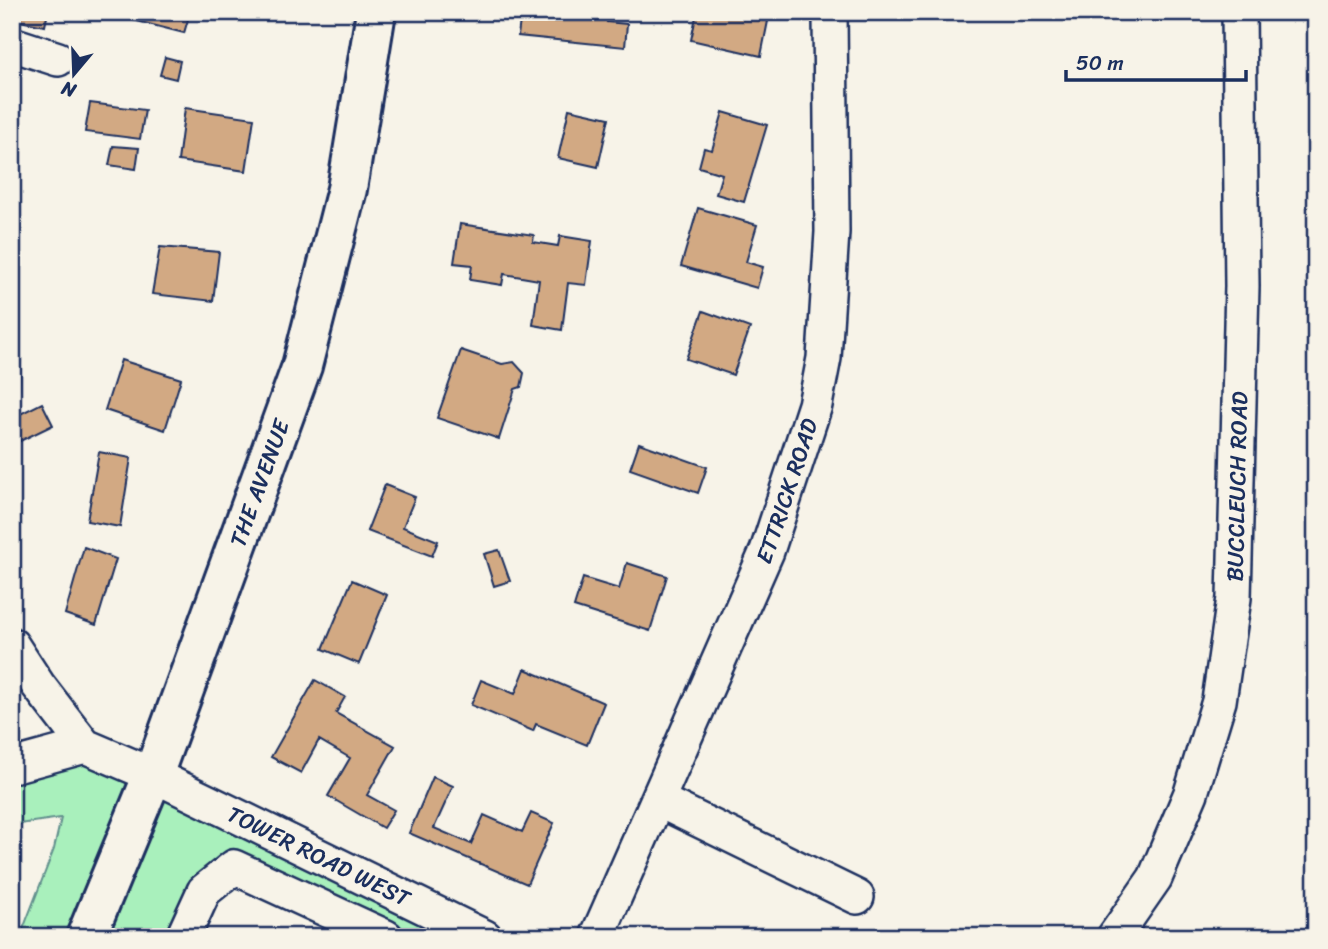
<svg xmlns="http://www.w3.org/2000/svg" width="1328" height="949" font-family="Sriracha,sans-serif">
<rect width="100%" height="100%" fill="#f7f3e8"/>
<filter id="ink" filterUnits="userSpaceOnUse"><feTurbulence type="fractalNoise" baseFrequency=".0143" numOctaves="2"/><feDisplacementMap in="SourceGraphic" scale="14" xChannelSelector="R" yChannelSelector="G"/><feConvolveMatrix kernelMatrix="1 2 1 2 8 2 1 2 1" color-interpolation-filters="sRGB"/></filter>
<g filter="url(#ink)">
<path fill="#a9f0bc" stroke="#62908d" stroke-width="2" d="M85,746L485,937H386L234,868L183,937H20L54,849L61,818L12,825V766Z"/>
<path fill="#d2a983" stroke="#1b2f5e" stroke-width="2" d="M15,12H48L45,26L14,20Z
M122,12H176L189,16L184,33L121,17Z
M521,12H608L607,22L627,24L625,47L518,36Z
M697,12H751L769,16L761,56L691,40Z
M165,57L180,61L176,79L160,75Z
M90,103L145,110L140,139L85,132Z
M185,108L254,118L246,171L178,161Z
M569,109L609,118L598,167L558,158Z
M723,112L767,125L744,202L716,194L722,174L699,167L704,148L712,150Z
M113,146L139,148L136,169L109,165Z
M698,208L757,225L746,262L763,267L757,288L681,266Z
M460,224L534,235L533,242L558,246L560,236L592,241L586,285L568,283L562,330L533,325L539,280L504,274L502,285L470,280L472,265L454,263Z
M160,247L219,252L213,301L152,294Z
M703,311L750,328L733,375L686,359Z
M12,341H21L19,389L12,388Z
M461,350L502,364L514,362L524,373L521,387L515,389L499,439L437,418Z
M121,360L181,379L165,430L105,410Z
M42,403L53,425L12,445V418Z
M639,443L707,467L698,493L630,469Z
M99,452L131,458L120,527L87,521Z
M385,485L415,497L403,527L438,541L432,556L367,531Z
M84,547L116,559L96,625L65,614Z
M499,550L510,581L494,586L484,554Z
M627,563L667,576L650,631L574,607L583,578L619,589Z
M352,580L387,595L359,664L323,649Z
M525,669L604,703L587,745L536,724L533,731L471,705L481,680L515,694Z
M315,680L345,697L336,713L395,746L367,795L394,810L383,828L328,796L350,758L319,740L301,773L271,757Z
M433,777L453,786L434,828L471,844L484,815L522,832L531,813L554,823L527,884L409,833Z"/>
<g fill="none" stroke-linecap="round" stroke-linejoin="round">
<defs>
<g id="minor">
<path d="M12,44L58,59"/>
<path id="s1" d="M12,645L38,685L85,746L153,775L485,937"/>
<path d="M12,766L85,746"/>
<path d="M658,800L857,897"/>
<path d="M183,937L204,891L234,867L386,937"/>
<path id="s2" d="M597,937L767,551L815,405L824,358L832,232L830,12"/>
<path id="s3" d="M1114,937L1155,878L1191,793L1219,701L1234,598L1242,286L1239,12"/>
</g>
<g id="major">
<path id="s4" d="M86,937L153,775L302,366L347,189L376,12"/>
</g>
</defs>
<use href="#minor" stroke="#1b2f5e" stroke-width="38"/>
<use href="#major" stroke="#1b2f5e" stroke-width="44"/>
<use href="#minor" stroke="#f7f3e8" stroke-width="33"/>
<use href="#major" stroke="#f7f3e8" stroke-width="38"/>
</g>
</g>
<g text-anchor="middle" stroke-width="6" stroke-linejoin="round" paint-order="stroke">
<g font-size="23" fill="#1b2f5e" stroke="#f7f3e8">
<text dy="8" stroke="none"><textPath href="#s4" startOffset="486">THE AVENUE</textPath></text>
<text dy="8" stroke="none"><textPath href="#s3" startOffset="476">BUCCLEUCH ROAD</textPath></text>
<text dy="8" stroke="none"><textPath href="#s2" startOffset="485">ETTRICK ROAD</textPath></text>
<text dy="8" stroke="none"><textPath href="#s1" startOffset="383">TOWER ROAD WEST</textPath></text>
</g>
</g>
<rect width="1328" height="949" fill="none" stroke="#f7f3e8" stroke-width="42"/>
<rect x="21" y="21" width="1286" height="907" fill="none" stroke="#1b2f5e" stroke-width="2.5" filter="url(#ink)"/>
<g transform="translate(74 74) rotate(199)" stroke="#f7f3e8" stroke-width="5" paint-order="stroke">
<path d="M0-5L12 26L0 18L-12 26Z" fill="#1b2f5e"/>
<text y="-10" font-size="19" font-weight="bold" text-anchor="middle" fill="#1b2f5e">N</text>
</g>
<path d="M1066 70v10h180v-10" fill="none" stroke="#1b2f5e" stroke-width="3.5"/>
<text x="1076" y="70" font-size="21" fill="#1b2f5e" stroke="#f7f3e8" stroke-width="5" paint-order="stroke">50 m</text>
</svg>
